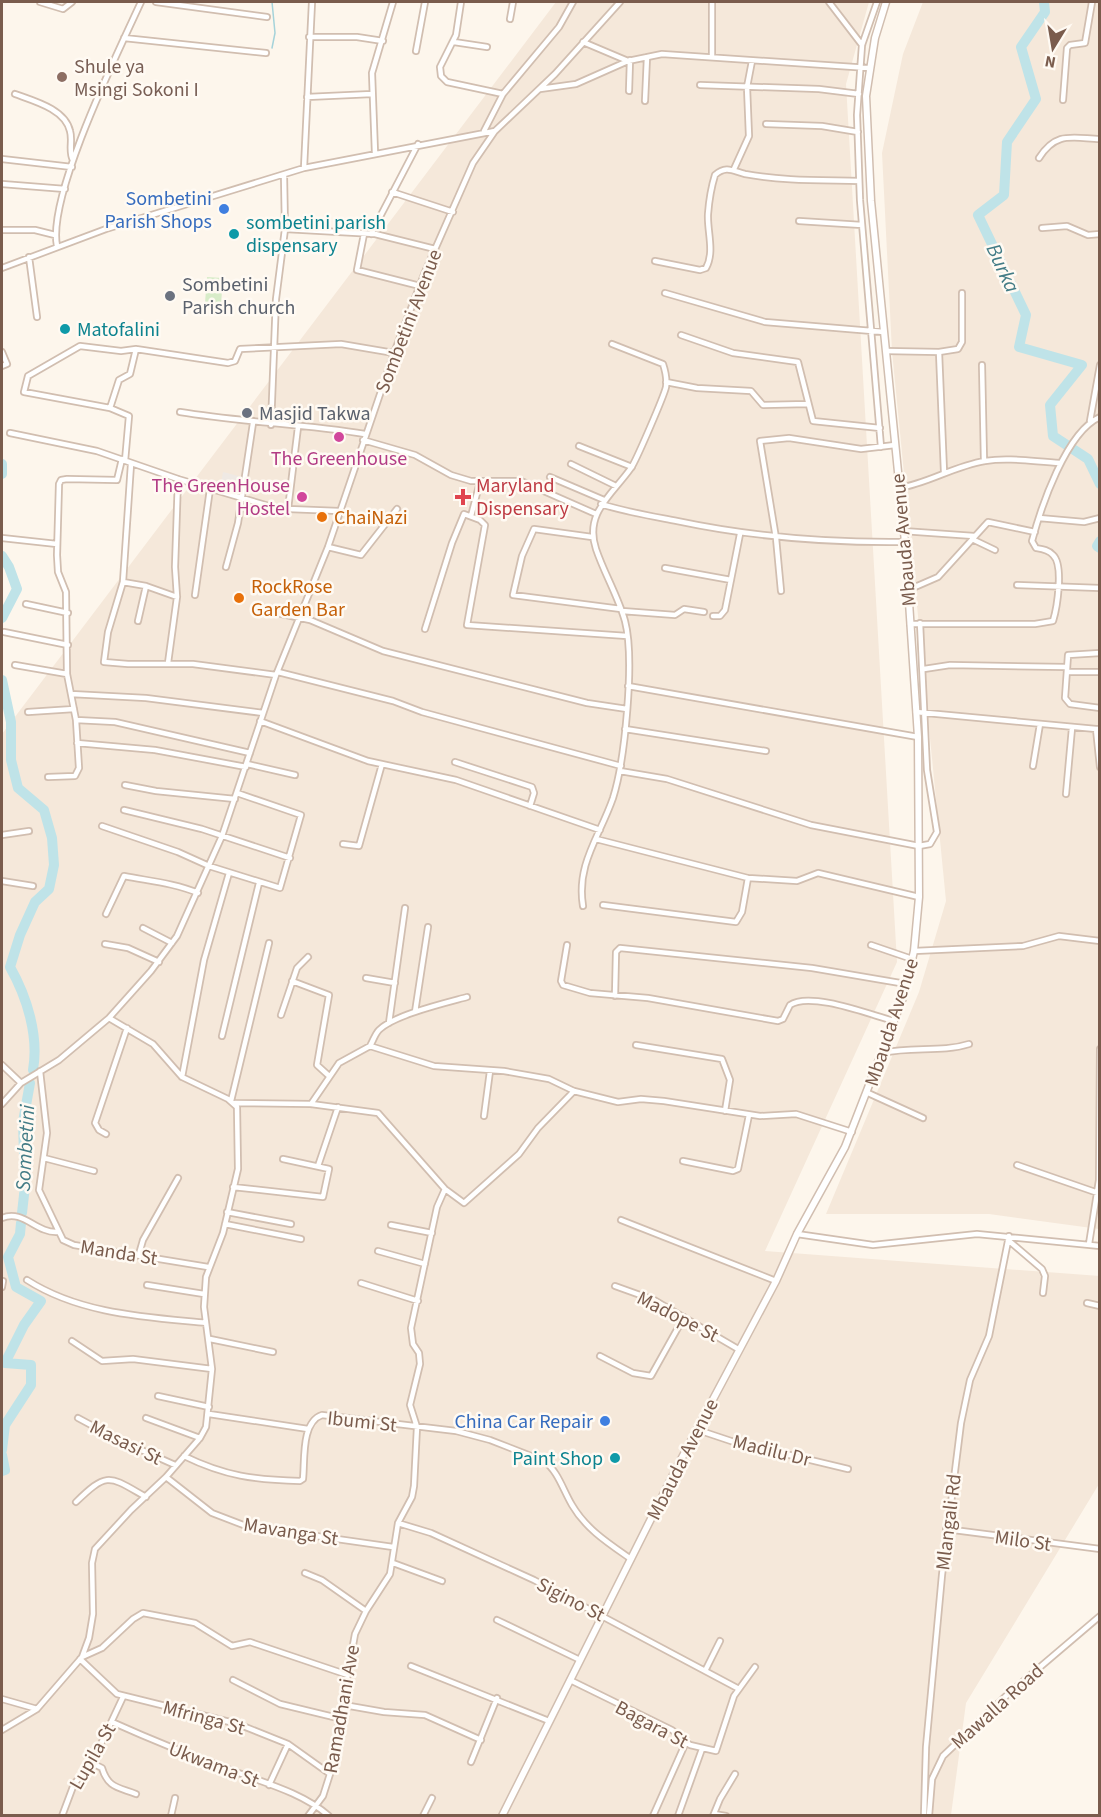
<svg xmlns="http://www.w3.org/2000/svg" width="1101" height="1817" font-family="'Source Sans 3',sans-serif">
<rect width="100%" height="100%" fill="#fdf6ec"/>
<path fill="#f5e8da" d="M556,2H869L846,84L897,962L765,1251L1100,1276L1099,1484L966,1703L951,1815H2V734Z
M923,2H1099V1229L989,1214H826L919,992L946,901L892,351L882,153L903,54Z"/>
<path fill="#efe9e4" d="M223,472L242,477L238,494L220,488Z"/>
<path fill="#d8ecc9" d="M207,277L223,278L221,304L205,303Z"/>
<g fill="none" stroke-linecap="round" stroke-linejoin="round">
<path stroke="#a5d3da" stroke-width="1.5" d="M272,2L275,33L272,48"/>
<path stroke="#bfe3e8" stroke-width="10" d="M1044,2L1045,12L1021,47L1036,99L1007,142L1004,195L978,215L1026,315L1019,347L1082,365L1050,405L1053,436L1088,459L1100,484
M2,464V474
M1100,541L1097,546L1100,548
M2,556L9,567L17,589L2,618
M2,680L11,722V760L18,788L44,810L52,838L54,865L49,889L35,902L20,935L10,967C27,997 39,1036 33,1070
M22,1213L25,1186L23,1122L30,1083
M2,1450L5,1425L31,1385V1365L5,1363L24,1325L41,1301L16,1287L8,1257L20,1234L21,1223
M2,1455L5,1470L2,1471"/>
<defs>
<path id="minor" d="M40,2L63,9L72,2
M156,2L267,17
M461,2L456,35L440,67L441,76L447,82L503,94
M712,2V56
M829,2L862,45
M877,2L862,45L857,115L860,200L881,447
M510,19L513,2
M309,37H357L383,41
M124,38L266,53
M454,42L487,47
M583,42L628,61
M416,51L425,2
M700,85L819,89L859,94
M540,89L576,84L628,61L662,54L869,68
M629,91L630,60
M15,94C34,101 65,109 70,131C73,141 68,151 73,160
M307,97L372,94
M1063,100L1067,48L1070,45L1085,43L1092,2
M645,101L647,57
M766,124L822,126L858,132
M484,131L503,94L559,27L573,2
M375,153L372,73L393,2
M1039,158C1056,131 1072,138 1100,139
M2,159L72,167
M304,168L312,2
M734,169L749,136L747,87L752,61
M2,184L65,189
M392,192L453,212
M799,221L862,225
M1042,228L1067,226L1088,235L1100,234
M285,229L375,234L435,249
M2,230H35L55,235
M364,234L357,270L420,286
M371,234L418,144
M57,246C47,196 118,52 141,2
M29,257L37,317
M655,261L700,270L706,268C715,252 707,231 708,214C709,201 711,188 715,175C726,165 733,171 745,174C783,181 821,180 859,181
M2,268L106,229L304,168L495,131
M665,293L765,322L884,332
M681,335L733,353L798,362L813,421L880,428
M886,351L939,352L958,349L962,342V293
M2,352L7,364L2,366
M939,352L944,472
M982,365L984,461
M666,382L697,388L751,391L763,405L808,404
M110,408L119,380L130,374L136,349
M180,412C241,422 303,424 365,434
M1090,421L1100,365
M271,425L276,299L285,229L284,175
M10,433L97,451L178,479L269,506L288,509L339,511
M363,440L415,455L451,475L471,481H521L596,514
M579,446L632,467
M125,461L129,416L110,408L24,392L28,376L80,346L121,351L136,349L228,363L235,361L240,349L341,344L394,353
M131,464L123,582L108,632L104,662L128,664H193L276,675
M571,464L616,486
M550,477L604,500
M899,488C929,483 954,466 985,461C1010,457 1035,462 1060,463
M601,504C626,512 651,516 677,521C753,537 828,543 905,542
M288,509L298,427
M471,516L480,482
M1039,518L1084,522L1100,518
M903,531L974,536
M592,537L534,529L522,556L513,595L621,609
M2,538L57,544
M972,539L995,550
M328,547L361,555L397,509
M226,567L238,523L253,423
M665,568L731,580
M123,582L146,586L177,597
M1017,585L1100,588
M908,590L938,577L988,522L1035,532
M781,591L776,538L760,441L789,438L861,449L895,445
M195,595L210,489
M26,604L68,613
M263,610L310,620L383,651L587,703L627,709
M622,611L675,615L684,609L704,612
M713,616H720L725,610L740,534
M138,621L146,586
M910,624H1035L1053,621C1057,608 1064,565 1053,555C1049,550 1042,549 1036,548L1032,541C1041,507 1066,432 1100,417
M425,629L452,543L464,514L480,520L485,525L467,625L627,636
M4,632L68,645
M1100,653L1068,655L1065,698L1070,704L1100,708
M168,663L177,597L175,567L178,479
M15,665L67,674
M924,669L950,665L1066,667
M278,672L393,701L422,712L621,766
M1067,672H1100
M628,686L918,737
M71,694L146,698L263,713
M28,712L74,709
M916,712L1096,729
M76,720L115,722L250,753
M260,721L368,761L456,780L600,830
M625,729L766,751
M1100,729H1096L1100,767
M77,743L155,750L246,767
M455,762L532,787L534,793L530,806
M247,764L295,775
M1033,766L1040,724
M620,771L667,779L811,825L919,846L930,844L937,832L927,770L920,623
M48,777L75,776L79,768L76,720L67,674L66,592L58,572L57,555L59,484L61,480L67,479L117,480L122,459
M125,785L156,791L235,799
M1066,794L1072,728
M124,810L202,829L290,858
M102,826L178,852L209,866L280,888L301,815L237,793
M2,835L29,831
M596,839L748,878L797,881L818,873L919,897
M343,844L359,846L382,764
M2,881L33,886
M603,905L736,922L742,912L748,878
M583,906C576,864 600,836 613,798C625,760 635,659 625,621C618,596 604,573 596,549C584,513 612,495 631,468C636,461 664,396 666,387C667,380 665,370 663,364L612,344
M106,914L124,876C149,881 174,883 198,893
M143,928L172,943
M105,944L128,948L159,962
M567,945L561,981L563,985L590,993L648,998L778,1021L783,1019L790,1005C810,991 871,1015 894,1021
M871,945L912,959
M914,951L1023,946L1059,936L1100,941
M366,978L395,983
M292,981L329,995L317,1065L328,1075
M615,996L616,952L620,948L812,968L906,984
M415,1012L428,927
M281,1015L297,968L308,957
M389,1023L405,908
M222,1036L259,883
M636,1045L722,1059L730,1080L725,1111
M370,1046C373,1041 375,1034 379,1030C394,1015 445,1003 467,997
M883,1053C912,1046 941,1053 969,1044
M2,1065L21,1083
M40,1071L47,1133L39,1190L63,1240L74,1245L208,1267
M182,1077L204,960L229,873
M868,1093L923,1118
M231,1101L269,943
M235,1103L311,1104L378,1113L445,1189L464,1203L519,1154L538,1128L574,1091
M2,1104L21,1083L59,1060L109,1018L151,971L177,936L222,836L276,675L328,547L394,353L425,272L473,163L495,131L555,74L620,2
M311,1104L339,1063L370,1046L434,1066L504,1071L549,1079L574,1091L618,1102L641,1099L664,1101L760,1116L796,1114L852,1132
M484,1116L490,1071
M106,1134L99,1130L95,1123L127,1028
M44,1158L94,1171
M683,1161L733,1171L738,1169L749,1115
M1017,1165L1098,1193
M318,1166L338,1107
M233,1187L323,1197L329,1169L283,1159
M227,1212L291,1224
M2,1218C23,1209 36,1233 57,1232
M621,1220L776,1281
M225,1224L301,1239
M391,1225L432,1233
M797,1234L873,1245L977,1234L1100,1246
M1008,1240L1042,1269L1045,1276L1043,1293
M1089,1244L1099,1180L1100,1049
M378,1251L425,1264
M139,1254L143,1240L178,1178
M27,1280C80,1314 145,1317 206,1323
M361,1283L418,1301
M147,1285L204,1294
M615,1286L654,1300L738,1349
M2,1287L3,1281
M1087,1303L1100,1306
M210,1339L273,1352
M72,1341L102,1361L133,1359L212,1369
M600,1356L633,1373L651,1376L684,1317
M158,1396L209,1407
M209,1414L308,1429
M78,1418L119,1440L175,1465
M146,1418L200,1438
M698,1430L731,1441L848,1469
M184,1456C225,1476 255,1480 300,1481L303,1479C305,1460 301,1422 322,1415L456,1431L490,1440L544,1461C558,1471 563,1490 572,1505C586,1529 608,1543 631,1559
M166,1477L212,1513L246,1526L393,1547
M76,1502C108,1471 109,1476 146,1497
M398,1523L431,1533L534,1580L739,1689
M946,1529L1100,1549
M393,1563L442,1581
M305,1573L322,1580L366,1611
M497,1620L580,1660
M82,1657L102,1648L133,1619L143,1613L195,1623L232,1646L250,1642L348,1675
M80,1659L117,1694L238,1724L288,1744L330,1774
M411,1666L549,1721
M705,1671L720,1641
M233,1680L280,1704L342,1719
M570,1680L672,1730L690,1745L716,1751L734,1696L755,1667
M2,1699L37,1709
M344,1705L384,1712L425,1715L481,1740
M112,1722C152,1740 192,1756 233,1771C265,1783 303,1793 329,1816
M2,1730L37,1709L82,1657L89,1638L93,1614L92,1563L95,1549L131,1510L166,1477L200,1438L206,1427L212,1369L204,1307L206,1277L223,1233L238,1169L237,1107L228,1099L182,1077L153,1044L109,1018
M471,1762L497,1698
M92,1763L102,1768C108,1788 118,1787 136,1794
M269,1785L288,1744
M714,1814L726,1816
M62,1816L74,1784L92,1763L123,1697
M171,1816L175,1798
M308,1816L323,1796L330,1774L355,1634L366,1611L390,1574L398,1523L412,1497L414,1486L417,1427L410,1405L420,1364L419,1353L413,1344L411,1328L437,1207L445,1189
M423,1816L432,1798
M653,1816L686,1742
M678,1816L702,1749
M713,1816L720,1799L735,1774
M924,1816L926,1747L942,1575L961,1423L970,1380L989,1336L1009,1236
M929,1816L932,1779L943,1756L1006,1696L1100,1616"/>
<path id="tertiary" d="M502,1816L677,1467L776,1281L797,1234L845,1147L904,995L914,951L919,897L918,737L905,542L871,201L866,96L875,38L886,2"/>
</defs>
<use href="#minor" stroke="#d1beb0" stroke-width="8"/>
<use href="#tertiary" stroke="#d1beb0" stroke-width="9"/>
<use href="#minor" stroke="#fff" stroke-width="4.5"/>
<use href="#tertiary" stroke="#fff" stroke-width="6"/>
</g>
<circle fill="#8d6e63" stroke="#fffaf3" stroke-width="2" cx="62" cy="77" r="6"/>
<g fill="#3f7fe0" stroke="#fffaf3" stroke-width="2">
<circle cx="224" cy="209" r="6"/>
<circle cx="605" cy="1421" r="6"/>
</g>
<g fill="#0f9aa8" stroke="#fffaf3" stroke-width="2">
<circle cx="234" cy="234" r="6"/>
<circle cx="65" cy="329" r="6"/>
<circle cx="615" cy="1458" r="6"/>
</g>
<g fill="#6b7280" stroke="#fffaf3" stroke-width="2">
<circle cx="170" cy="296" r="6"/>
<circle cx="247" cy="413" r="6"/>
</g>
<g fill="#d1479c" stroke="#fffaf3" stroke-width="2">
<circle cx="339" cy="437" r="6"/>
<circle cx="302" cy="497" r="6"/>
</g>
<path fill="#e0444e" stroke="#fffaf3" stroke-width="2" d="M460 488h6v6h6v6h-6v6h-6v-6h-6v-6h6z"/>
<g fill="#e8710a" stroke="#fffaf3" stroke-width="2">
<circle cx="322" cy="517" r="6"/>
<circle cx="239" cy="598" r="6"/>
</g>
<g text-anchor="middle" stroke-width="5" stroke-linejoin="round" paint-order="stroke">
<g font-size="20" fill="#785e54" stroke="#fffaf3" text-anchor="start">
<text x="74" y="73">Shule ya<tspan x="74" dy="23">Msingi Sokoni I</tspan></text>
</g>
<g font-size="20" fill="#366cbe" stroke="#fffaf3" text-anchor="end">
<text x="212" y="205">Sombetini<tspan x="212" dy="23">Parish Shops</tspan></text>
<text x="593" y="1428">China Car Repair</text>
</g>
<g font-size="20" fill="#0d838f" stroke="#fffaf3" text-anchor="start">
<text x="246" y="229">sombetini parish<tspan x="246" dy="23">dispensary</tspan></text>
<text x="77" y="336">Matofalini</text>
<text x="603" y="1465" text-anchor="end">Paint Shop</text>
</g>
<g font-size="20" fill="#5b616d" stroke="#fffaf3" text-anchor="start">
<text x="182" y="291">Sombetini<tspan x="182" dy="23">Parish church</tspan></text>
<text x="259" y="420">Masjid Takwa</text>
</g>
<g font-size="20" fill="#7a5c4d" stroke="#fffaf3">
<text transform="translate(408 321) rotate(-69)" y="7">Sombetini Avenue</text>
<text transform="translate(903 540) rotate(-95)" y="7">Mbauda Avenue</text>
<text transform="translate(891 1022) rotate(-72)" y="7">Mbauda Avenue</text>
<text transform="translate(119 1252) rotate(9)" y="7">Manda St</text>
<text transform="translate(678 1316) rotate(27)" y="7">Madope St</text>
<text transform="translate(362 1421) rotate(6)" y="7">Ibumi St</text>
<text transform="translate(126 1442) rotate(26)" y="7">Masasi St</text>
<text transform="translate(772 1450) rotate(14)" y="7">Madilu Dr</text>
<text transform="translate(682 1459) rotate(-63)" y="7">Mbauda Avenue</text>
<text transform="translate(948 1522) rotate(-83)" y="7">Mlangali Rd</text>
<text transform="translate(291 1531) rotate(9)" y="7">Mavanga St</text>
<text transform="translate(1023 1540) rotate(8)" y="7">Milo St</text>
<text transform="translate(571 1599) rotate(27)" y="7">Sigino St</text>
<text transform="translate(997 1706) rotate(-42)" y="7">Mawalla Road</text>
<text transform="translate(341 1709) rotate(-80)" y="7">Ramadhani Ave</text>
<text transform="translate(204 1717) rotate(15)" y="7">Mfringa St</text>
<text transform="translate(652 1724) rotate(28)" y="7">Bagara St</text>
<text transform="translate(92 1756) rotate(-60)" y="7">Lupila St</text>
<text transform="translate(214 1764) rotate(21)" y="7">Ukwama St</text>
</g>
<g font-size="20" fill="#b23c85" stroke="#fffaf3">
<text x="339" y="465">The Greenhouse</text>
<text x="290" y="492" text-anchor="end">The GreenHouse<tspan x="290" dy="23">Hostel</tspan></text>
</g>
<g font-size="20" fill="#be3a42" stroke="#fffaf3" text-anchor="start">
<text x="476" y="492">Maryland<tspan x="476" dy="23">Dispensary</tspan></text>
</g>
<g font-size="20" fill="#c56008" stroke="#fffaf3" text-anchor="start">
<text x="334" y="524">ChaiNazi</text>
<text x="251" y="593">RockRose<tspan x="251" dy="23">Garden Bar</tspan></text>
</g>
<g font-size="21" font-style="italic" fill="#437c86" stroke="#fffaf3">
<text transform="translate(1003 268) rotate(65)" y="7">Burka</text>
<text transform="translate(25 1148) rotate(-87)" y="7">Sombetini</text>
</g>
</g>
<rect width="1101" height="1817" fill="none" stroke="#7a5c4d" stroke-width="6"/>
<g transform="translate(1053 48) rotate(191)" stroke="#fffaf3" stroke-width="4.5" paint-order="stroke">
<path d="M0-4.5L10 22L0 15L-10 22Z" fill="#7a5c4d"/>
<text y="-9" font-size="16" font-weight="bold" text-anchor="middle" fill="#7a5c4d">N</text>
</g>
</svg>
